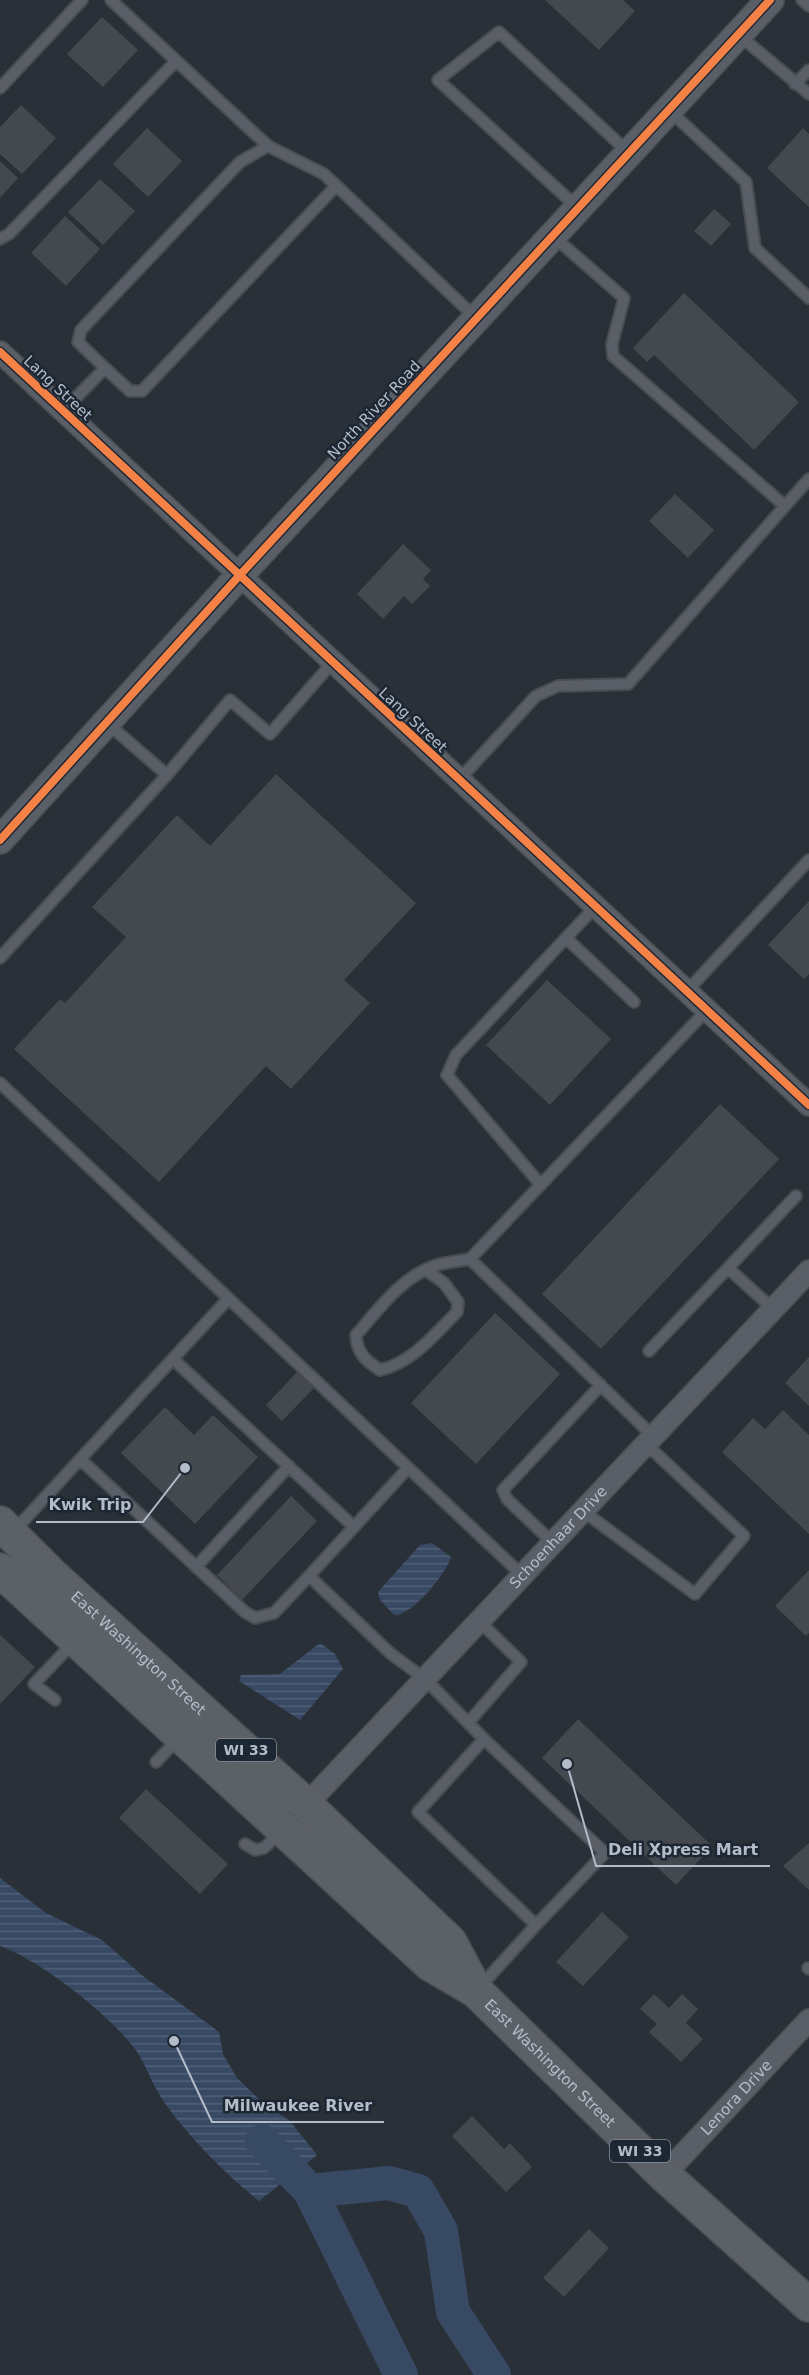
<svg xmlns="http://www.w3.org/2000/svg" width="809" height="2375" font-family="'DejaVu Sans',sans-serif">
<defs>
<pattern id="water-rules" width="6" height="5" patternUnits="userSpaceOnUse" patternTransform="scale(1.5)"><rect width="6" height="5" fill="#384963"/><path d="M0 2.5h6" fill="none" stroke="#526178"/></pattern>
</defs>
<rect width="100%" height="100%" fill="#2a3038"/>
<path fill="url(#water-rules)" d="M432,1543L451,1557C447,1573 410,1618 394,1615L380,1600L378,1592L420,1545Z
M320,1643L335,1654L343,1669L300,1720L239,1681L241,1675L280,1674Z
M0,1878L46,1913L102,1940L143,1976L219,2032L223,2054L237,2078L263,2103L290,2121L317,2155L259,2201C224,2173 192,2140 166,2105C154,2089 148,2069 137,2052C113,2017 40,1960 0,1946Z"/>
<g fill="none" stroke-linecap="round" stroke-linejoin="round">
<path stroke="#384963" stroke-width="34" d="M262,2141L310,2191L401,2375
M310,2191L389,2183L418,2191L441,2231L453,2312L494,2375"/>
</g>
<path fill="#444950" d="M545,0H623L635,11L599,50Z
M102,17L138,50L103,87L67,54Z
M21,105L56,138L22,174L0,154V127Z
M147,128L182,161L148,197L113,164Z
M803,128L809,134V207L767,168Z
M0,161L18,178L0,198Z
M100,179L135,211L103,245L68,212Z
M714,209L731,224L711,246L694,231Z
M65,216L100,249L66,286L31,253Z
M684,293L799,402L754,450L654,355L647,362L633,348Z
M675,494L714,530L688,558L649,521Z
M403,544L431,570L423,579L430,586L412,604L404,596L383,619L357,594Z
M276,774L416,903L344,980L370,1003L291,1089L266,1066L159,1182L14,1049L60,999L65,1003L126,937L92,907L177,815L210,846Z
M809,901V974L804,979L768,945Z
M547,980L611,1039L550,1105L486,1045Z
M720,1104L779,1159L601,1349L542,1294Z
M495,1313L560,1374L476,1464L411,1403Z
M809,1357V1406L785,1383Z
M297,1372L314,1388L282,1421L266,1405Z
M165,1407L194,1435L213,1415L258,1457L195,1524L121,1453Z
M783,1410L809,1435V1534L722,1452L753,1418L765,1429Z
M291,1496L317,1521L242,1600L217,1575Z
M809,1570V1633L806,1636L775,1606Z
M0,1635L35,1667L0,1704Z
M578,1719L712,1846L676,1885L542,1758Z
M146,1789L228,1864L200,1894L119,1818Z
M809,1843V1890L783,1866Z
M602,1912L629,1937L583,1986L556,1962Z
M654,1994L669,2008L682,1994L698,2009L686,2023L703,2039L681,2062L649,2032L657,2024L640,2009Z
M472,2116L504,2149L510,2143L532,2167L506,2192L452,2136Z
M589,2229L609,2248L564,2297L543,2278Z"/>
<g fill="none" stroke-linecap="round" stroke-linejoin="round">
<defs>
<path id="service" d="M111,0L268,146L324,174L475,317
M802,0L809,6
M739,35L809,94
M795,84L809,70
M0,88L82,0
M669,110L746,182L755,248L809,298
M578,208L438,80L499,32L629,153
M0,239L9,234L176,61
M105,368L130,391H142L336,186
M63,411L105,368L78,342L81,330L240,162L268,146
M785,506L809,479
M107,723L167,775L230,700L270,734L332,663
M458,781L536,696L558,686L628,684L785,506L613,356L612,344L624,298L553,236
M566,938L634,1002
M0,958L167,775
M686,992L809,860
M0,1083L522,1575
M541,1185L447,1075L456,1055L595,907
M728,1268L796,1196
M426,1270L444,1283L458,1302L457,1312C435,1334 412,1363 380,1370C366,1361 357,1353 356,1335C379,1309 402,1276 437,1265C448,1262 459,1261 470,1259
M649,1351L728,1268L773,1309
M173,1359L354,1527
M653,1436L470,1259L707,1010
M80,1459L245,1612L255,1618L274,1613L309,1576L390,1653L425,1679L484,1739L418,1812L536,1925L478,1989
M583,1511L695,1594L744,1536L646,1444
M13,1532L228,1299
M553,1543L507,1499L503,1490L601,1385
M196,1567L289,1466
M309,1576L408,1468
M55,1700L34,1684L73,1643
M468,1723L521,1662L479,1621
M484,1739L605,1853L536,1925
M156,1762L178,1739
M245,1844L255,1850L264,1848L281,1832
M808,1968L809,1969"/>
<g id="minor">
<path d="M0,352L809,1105"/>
<path id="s1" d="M306,1805L809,1271"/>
<path id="s2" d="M664,2175L809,2020"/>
</g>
<path id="tertiary" d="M0,840L239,576L770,0"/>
<g id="primary">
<path id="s3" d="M0,1523L52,1575L306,1805L450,1942L476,1991"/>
<path id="s4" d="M0,1570L430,1964L476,1991L664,2175L809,2305"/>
</g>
</defs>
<use href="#service" stroke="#484c53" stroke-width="14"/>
<use href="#minor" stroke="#484c53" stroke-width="24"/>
<use href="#tertiary" stroke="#484c53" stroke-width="30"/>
<use href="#primary" stroke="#484c55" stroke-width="36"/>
<use href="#service" stroke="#5a5e66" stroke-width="10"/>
<use href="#minor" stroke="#5a5e66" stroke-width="21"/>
<use href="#tertiary" stroke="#5a5e66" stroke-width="27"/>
<use href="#primary" stroke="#5c6168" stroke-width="33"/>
<defs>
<path id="cycleway" d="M0,352L809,1105
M0,840L239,576L770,0"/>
</defs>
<use href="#cycleway" stroke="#1d2633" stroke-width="11"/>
<use href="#cycleway" stroke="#f48246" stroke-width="8"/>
</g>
<g text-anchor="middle" stroke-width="5" stroke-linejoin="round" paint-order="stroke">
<g fill="#1d2633" stroke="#878f9c" stroke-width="1.5">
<rect x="216" y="1739" width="60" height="22" rx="4.5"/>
<rect x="610" y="2140" width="60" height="22" rx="4.5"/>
</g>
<g font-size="14" font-weight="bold" fill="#b4bcc9">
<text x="246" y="1755">WI 33</text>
<text x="640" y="2156">WI 33</text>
</g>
<g font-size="15" fill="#b4bcc9" stroke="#1d2633">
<text transform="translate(58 388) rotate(43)" y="5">Lang Street</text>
<text transform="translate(374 410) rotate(-47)" y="5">North River Road</text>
<text transform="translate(413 720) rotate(43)" y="5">Lang Street</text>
<text dy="5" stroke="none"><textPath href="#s1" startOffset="368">Schoenhaar Drive</textPath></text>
<text dy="5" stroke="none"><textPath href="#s3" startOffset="190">East Washington Street</textPath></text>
<text dy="5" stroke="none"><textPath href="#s4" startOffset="740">East Washington Street</textPath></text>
<text dy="5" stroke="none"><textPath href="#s2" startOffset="106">Lenora Drive</textPath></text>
</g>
</g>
<path fill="none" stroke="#b4bcc9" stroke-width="2" d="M185 1468L143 1522H36M567 1764L596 1866H770M174 2041L212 2122H384"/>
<g fill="#b4bcc9" stroke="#1d2633" stroke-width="2">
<circle cx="185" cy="1468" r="6"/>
<circle cx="567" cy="1764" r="6"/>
<circle cx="174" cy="2041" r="6"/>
</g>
<g font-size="16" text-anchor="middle" font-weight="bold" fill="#b4bcc9" stroke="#1d2633" stroke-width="5" stroke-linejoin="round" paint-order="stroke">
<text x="90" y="1510">Kwik Trip</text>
<text x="683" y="1855">Deli Xpress Mart</text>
<text x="298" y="2111">Milwaukee River</text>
</g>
</svg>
